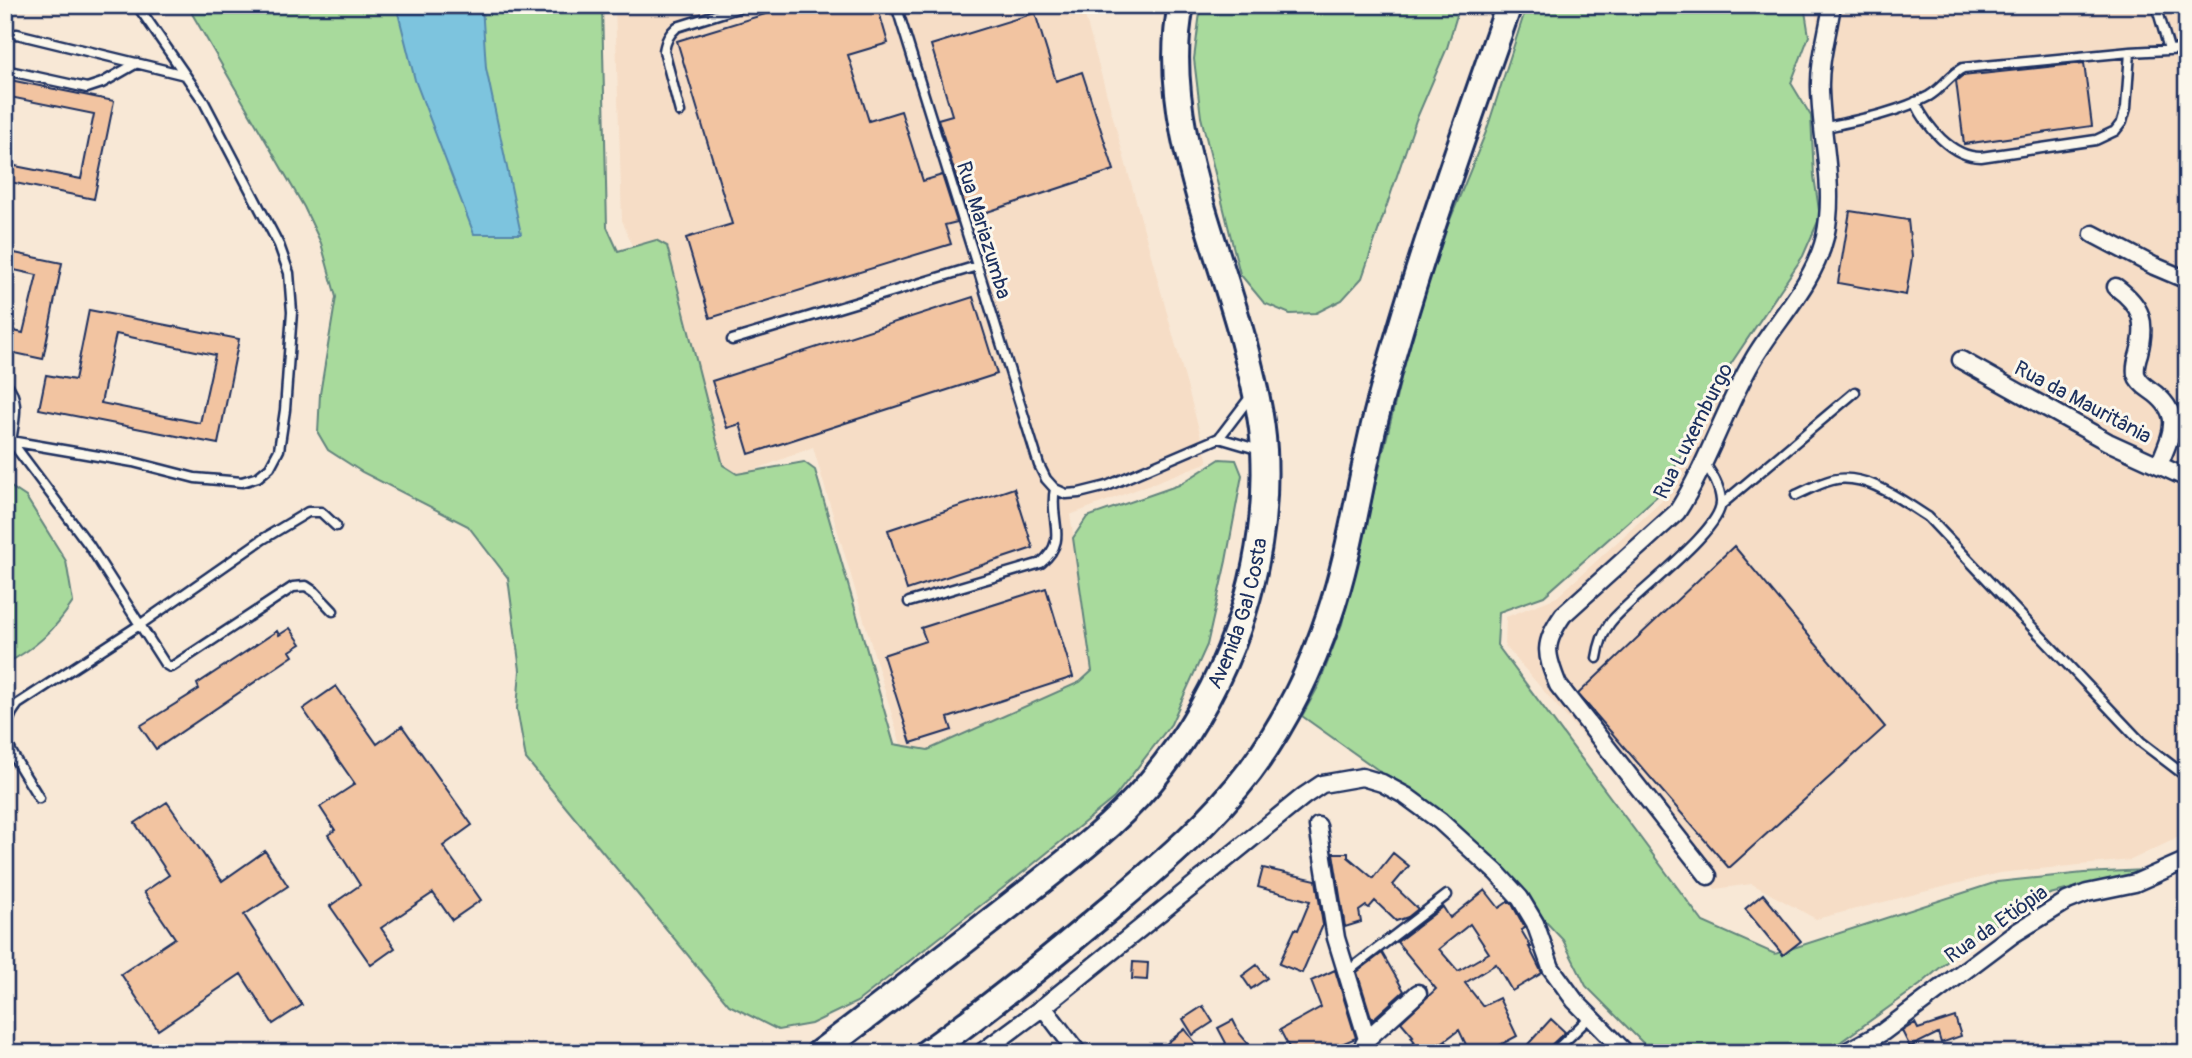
<svg xmlns="http://www.w3.org/2000/svg" width="2192" height="1058" font-family="Pangolin,sans-serif">
<rect width="100%" height="100%" fill="#f8e8d6"/>
<filter id="ink" filterUnits="userSpaceOnUse"><feTurbulence type="fractalNoise" baseFrequency=".0143" numOctaves="2"/><feDisplacementMap in="SourceGraphic" scale="14" xChannelSelector="R" yChannelSelector="G"/><feConvolveMatrix kernelMatrix="1 2 1 2 8 2 1 2 1" color-interpolation-filters="sRGB"/></filter>
<g filter="url(#ink)">
<path fill="#f6ddc6" d="M615,5H1082L1208,462L1070,515L1097,676L908,769L813,447L724,482L622,220Z
M1815,5H2187V829L2175,839L2131,860L1999,873L1816,919L1752,884L1715,889L1505,646L1506,617L1557,597L1661,502L1719,397L1818,282L1841,200L1830,138Z"/>
<path fill="#a8da9c" stroke="#62847d" stroke-width="2" d="M187,5H602L607,227L618,251L656,240L667,246L723,465L737,474L804,462L815,470L894,744L928,750L1080,682L1092,671L1073,538L1087,517L1179,485L1220,459L1236,460L1242,475L1226,561L1207,645L1171,724L1114,798L1026,870L857,1002L811,1024L778,1030L729,1005L526,759L517,709L520,670L508,578L468,526L362,472L328,450L318,433L320,394L336,297L321,243L304,207Z
M1201,5H1460L1447,48L1416,120L1362,278L1342,300L1316,313L1290,314L1264,303L1240,274L1201,117L1194,59Z
M1527,5H1804L1809,36L1791,83L1811,116L1814,176L1820,217L1803,256L1710,395L1664,490L1544,596L1499,612L1497,645L1703,922L1775,954L1997,882L2084,873L2146,870L2050,894L1980,933L1920,985L1825,1053H1653L1586,986L1563,940L1454,824L1302,716L1319,685L1342,624L1413,328L1445,232L1486,132Z
M5,483L26,497L66,561L73,602C54,631 36,648 5,664Z"/>
<path fill="#7dc4de" stroke="#5688ab" stroke-width="2" d="M396,5H482L486,68L521,234H474L415,80Z"/>
<path fill="#f2c4a1" stroke="#1b2f5e" stroke-width="2" fill-rule="evenodd" d="M795,5H877L888,43L848,55L869,121L901,111L923,181L942,175L957,222L945,225L951,244L710,318L686,238L732,224L677,41Z
M1035,13L1056,81L1082,72L1114,170L969,218L938,119L952,115L931,45Z
M2084,63L2092,126L1964,144L1956,81L1962,76Z
M5,79L114,101L94,199L5,181V164L81,179L94,114L5,96Z
M1850,211L1908,220L1912,257L1906,295L1838,283Z
M5,251L62,263L43,359L5,351V329L23,333L37,275L5,268Z
M973,297L997,374L749,454L740,424L727,428L712,381Z
M89,310L239,339L218,444L39,409L46,375L75,380ZM116,334L215,355L200,423L101,403Z
M1014,488L1033,548L907,590L888,530Z
M1734,546L1885,727L1729,868L1578,694Z
M1046,588L1073,677L948,718L952,730L911,743L883,655L926,641L921,628Z
M290,628L301,644L290,651L293,656L156,749L140,726L199,689L197,684L277,631L279,635Z
M336,686L377,744L402,726L472,825L443,846L481,900L452,920L433,893L381,928L395,948L371,965L330,906L360,885L328,835L335,830L320,807L355,784L303,709Z
M167,802L222,881L265,851L288,886L244,915L302,1005L273,1024L241,974L158,1030L121,974L175,938L144,892L169,875L135,823Z
M1333,853H1348V857L1373,878L1393,853L1409,866L1393,885L1418,909L1408,917L1396,921L1375,901L1369,908L1366,906L1359,911L1361,922L1345,927Z
M1263,868L1316,880L1323,925L1302,973L1279,964L1295,929L1298,930L1310,901L1258,887Z
M1485,890L1499,908L1509,901L1512,904L1525,928L1521,930L1531,947H1529L1542,973L1512,991L1496,964L1465,983L1483,1006L1499,998L1517,1036L1485,1053H1470L1459,1030L1428,1053H1402L1415,1042L1411,1037L1413,1036L1401,1022L1436,989L1397,942L1443,907L1450,918ZM1470,924L1489,953L1458,971L1439,949Z
M1763,894L1801,941L1783,955L1745,909Z
M1382,953L1404,991L1372,1020L1357,972Z
M1133,962L1148,963L1147,980L1132,979Z
M1257,965L1267,978L1251,989L1242,976Z
M1335,970L1356,1038L1339,1045L1343,1053H1292L1280,1030L1321,1007L1311,981Z
M1203,1006L1213,1022L1193,1035L1183,1019Z
M1955,1017L1961,1036L1941,1043L1938,1033L1910,1047L1902,1031L1915,1023L1918,1029Z
M1551,1019L1565,1032L1548,1048L1547,1053H1520Z
M1233,1020L1240,1034L1256,1053H1216L1226,1043L1218,1028Z
M1185,1029L1203,1053H1155Z"/>
<g fill="none" stroke-linecap="round" stroke-linejoin="round">
<defs>
<path id="lane" d="M896,5L1039,465L1046,479L1055,489L1066,494L1079,493L1107,486L1219,438L1251,396
M2156,5L2169,49
M5,36L17,34L185,75
M5,70L87,88L102,83L137,63
M1915,102C1927,127 1951,157 1981,157L2096,140L2115,131L2122,122L2126,108L2130,52
M680,112L664,51C666,40 669,34 677,27L747,5
M1822,128C1858,120 1897,113 1929,96C1943,88 1950,74 1963,68L2130,52L2187,49
M732,340L977,266
M5,382C21,398 14,421 11,441L89,545L165,664L170,667L173,666L293,587L306,586L315,592L333,611
M1219,438L1260,450
M5,440L133,462L195,478L242,482L258,477L270,467L279,450L285,410L292,312L289,273L279,245L204,102L137,5
M1796,495C1807,490 1820,483 1832,480C1866,472 1901,500 1928,517L2141,742L2187,777
M1722,504L1855,392
M909,602L1041,563C1070,539 1048,520 1055,489
M1597,658C1599,645 1602,634 1610,623C1630,597 1723,531 1721,501C1720,486 1712,474 1704,462
M39,798C31,784 11,755 7,742C3,729 10,714 18,704L141,624L263,539L308,512H321L336,526
M1347,972L1447,895
M1437,1053L1444,1047
M1553,1053L1590,1017"/>
<path id="street" d="M2093,234L2154,266L2187,280
M2116,287C2142,306 2147,322 2139,353C2137,359 2135,367 2136,374C2138,381 2144,386 2150,390C2184,413 2172,433 2159,465
M1961,360L2108,442L2187,478
M1318,826L1336,938L1367,1039
M1708,876L1558,685C1545,653 1543,644 1563,615L1677,512C1708,464 1724,409 1753,360C1776,320 1814,284 1825,237C1836,189 1821,138 1820,89C1819,61 1828,33 1832,5
M1043,1007L1078,1053
M981,1053L1043,1007L1304,796L1322,784L1362,777L1382,783L1406,796L1440,821L1496,872L1520,898L1535,923L1551,968L1575,1001L1626,1053
M1364,1053L1362,1048L1367,1039L1418,993
M1844,1053L1883,1032L2012,935L2067,901L2087,893L2135,883L2187,860"/>
<g id="primary">
<path id="s1" d="M819,1053C884,1004 948,954 1012,904C1059,867 1109,831 1148,785C1227,692 1270,572 1264,450C1262,413 1252,376 1243,340C1215,235 1159,115 1181,5"/>
<path d="M926,1053C992,1006 1055,955 1117,902C1164,862 1212,821 1250,771C1284,725 1311,670 1329,616C1352,549 1360,477 1378,409C1414,272 1462,139 1509,5"/>
</g>
</defs>
<use href="#lane" stroke="#1b2f5e" stroke-width="13"/>
<use href="#street" stroke="#1b2f5e" stroke-width="21"/>
<use href="#primary" stroke="#1b2f5e" stroke-width="30"/>
<use href="#lane" stroke="#fbf7ec" stroke-width="8"/>
<use href="#street" stroke="#fbf7ec" stroke-width="16"/>
<use href="#primary" stroke="#fbf7ec" stroke-width="24"/>
</g>
</g>
<g text-anchor="middle" stroke-width="6" stroke-linejoin="round" paint-order="stroke">
<g font-size="21" fill="#1b2f5e" stroke="#fbf7ec">
<text transform="translate(984 230) rotate(73)" y="7">Rua Mariazumba</text>
<text transform="translate(2083 402) rotate(28)" y="7">Rua da Mauritânia</text>
<text transform="translate(1693 431) rotate(-63)" y="7">Rua Luxemburgo</text>
<text dy="7" stroke="none"><textPath href="#s1" startOffset="621">Avenida Gal Costa</textPath></text>
<text transform="translate(1996 924) rotate(-35)" y="7">Rua da Etiópia</text>
</g>
</g>
<rect width="2192" height="1058" fill="none" stroke="#fbf7ec" stroke-width="28"/>
<rect x="14" y="14" width="2164" height="1030" fill="none" stroke="#1b2f5e" stroke-width="2.5" filter="url(#ink)"/>
</svg>
